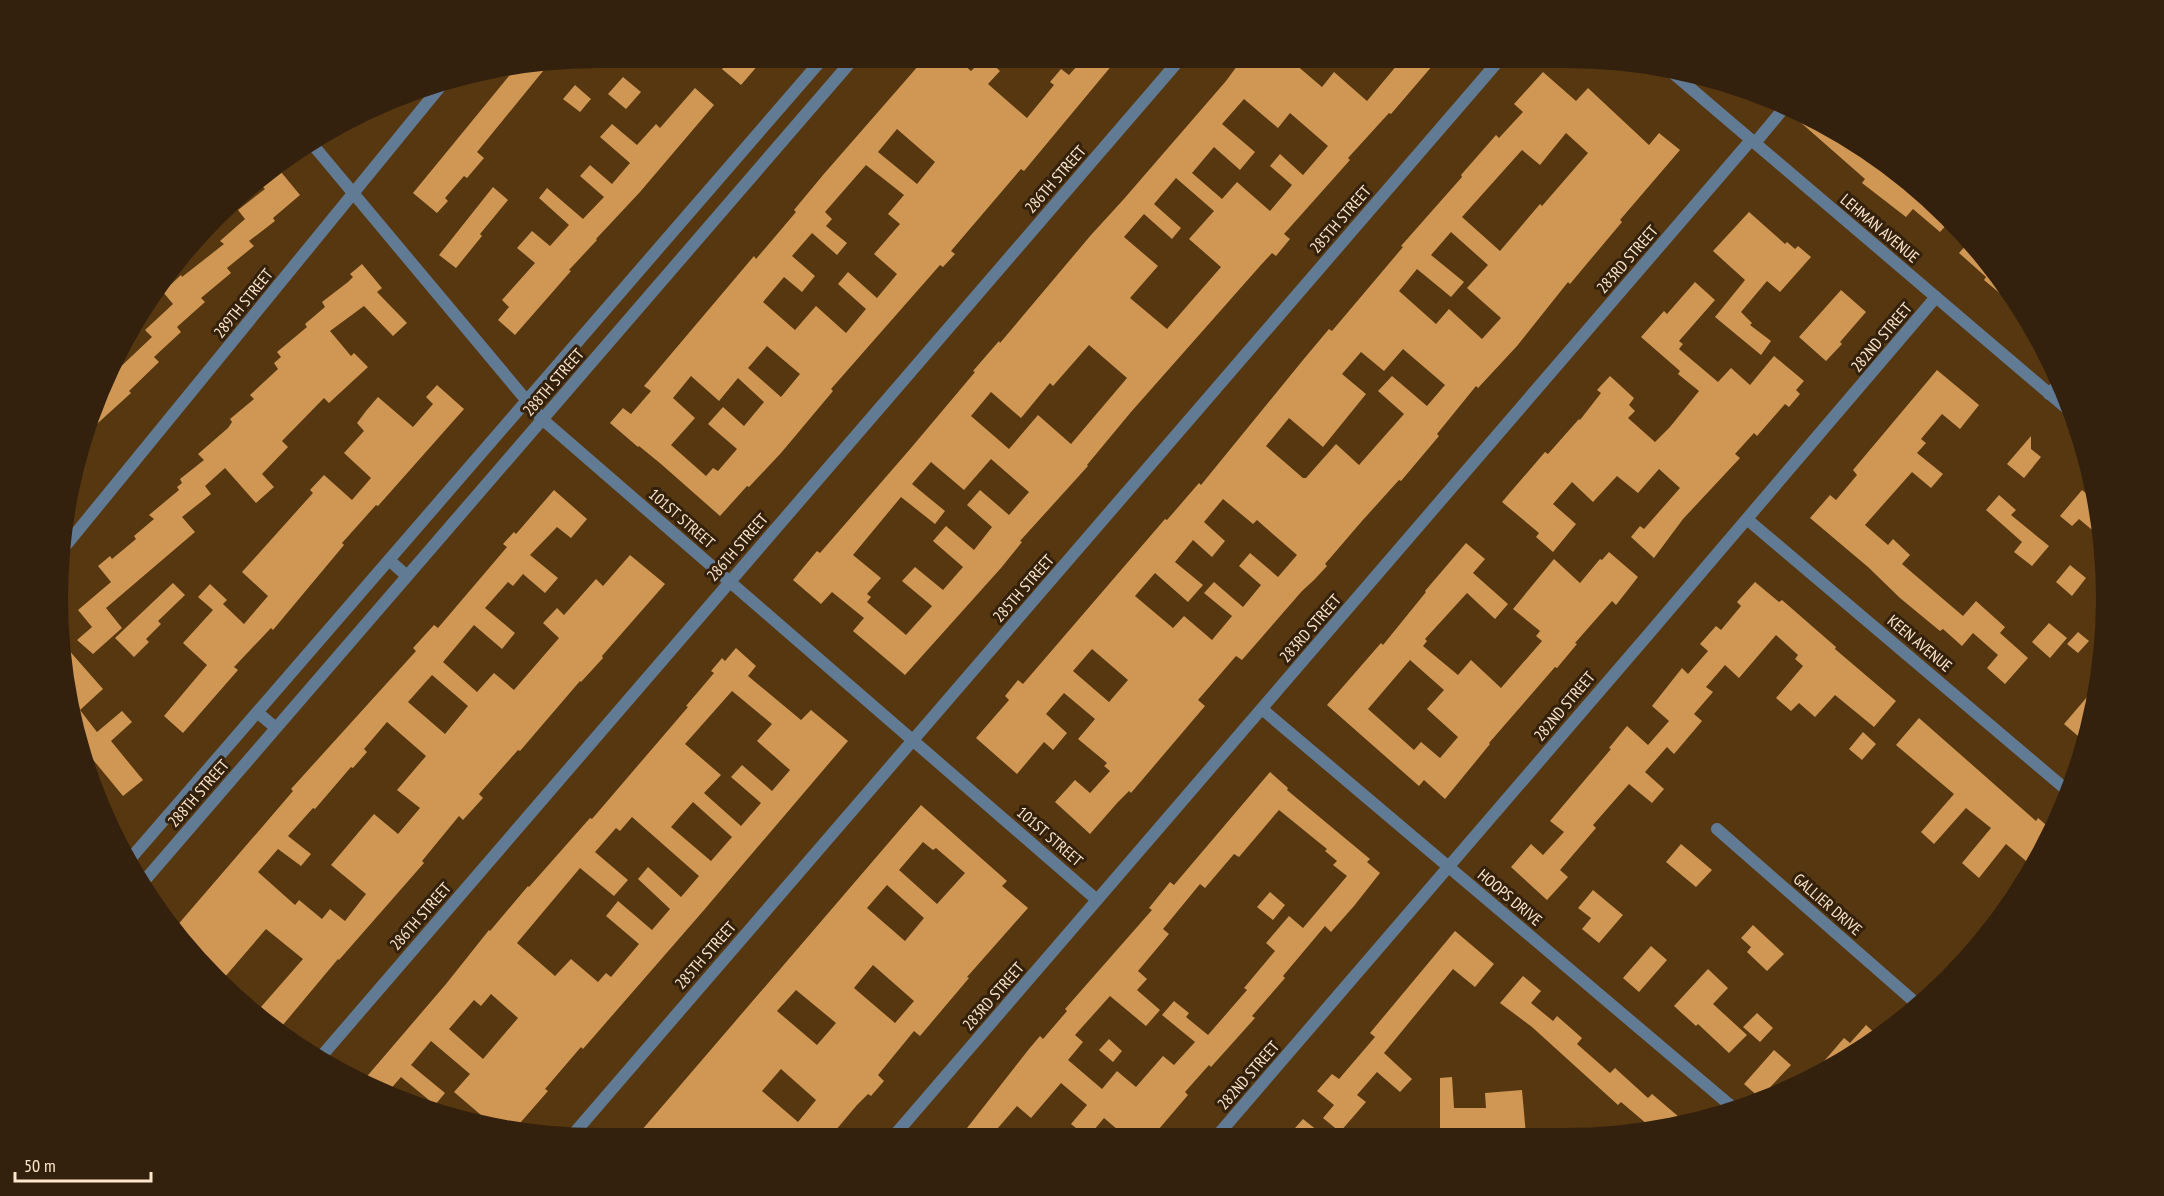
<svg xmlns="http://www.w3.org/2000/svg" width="2164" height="1196" font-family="'PT Sans Narrow',sans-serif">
<rect width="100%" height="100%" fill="#563710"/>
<path fill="#d09754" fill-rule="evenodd" d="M733,57H765L741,85L722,69Z
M926,57H955L971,71L985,57L1000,71L988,84L1027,118L1054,85L1050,82L1061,69L1069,75L1084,58H1118L1024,171L1021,169L951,251L955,254L943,267L940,265L831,389L833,391L781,453L749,487L747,486L720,516L661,464L639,446L638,447L610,423L623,408L631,414L651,391L644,386L754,256L756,259L796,212L794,210L823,175ZM897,129L935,162L917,184L878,152ZM866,165L904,195L888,214L900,224L874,254L897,274L877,298L848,272L838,284L866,309L846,333L816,306L795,330L763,302L784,277L802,292L815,276L792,256L812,233L837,255L847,243L826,226L832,219L825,212ZM767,346L800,374L781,397L748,368ZM691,376L719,401L738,378L764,402L744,426L723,407L708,424L737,449L718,471L713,468L706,476L671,445L695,418L673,398Z
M1243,58H1288L1322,87L1334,72L1367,101L1403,58H1439L1391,114L1389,113L1348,158L1350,160L1284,234L1290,239L1276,256L1272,253L1260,266L1131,412L1087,465L1088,466L1020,541L1022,542L1001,568L905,675L853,631L864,618L832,592L821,604L793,580L817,551L820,553L911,448L975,372L973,371L999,341L1000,343L1091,235L1123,200L1226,81ZM1244,99L1278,128L1290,113L1328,146L1303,175L1280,154L1270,166L1292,185L1270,211L1237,182L1222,199L1192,173L1214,147L1240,170L1255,152L1222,124ZM1176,178L1214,211L1189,239L1221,267L1167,329L1130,298L1158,266L1124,237L1144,214L1172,239L1181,228L1154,204ZM1089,345L1127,378L1071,444L1038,415L1009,449L971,416L991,392L1021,418L1050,383L1053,386ZM991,459L1029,492L1009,515L980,490L967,505L992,527L974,550L946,526L933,541L963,567L943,590L915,567L902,581L932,606L906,635L867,602L871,597L867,594L881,578L853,555L901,497L935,524L945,511L912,484L931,462L964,490Z
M548,65L477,152L484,158L467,178L464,176L445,198L448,201L437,213L413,193L513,71Z
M1543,72L1576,101L1588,88L1649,145L1659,133L1680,150L1620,220L1622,222L1585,266L1570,284L1568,282L1517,346L1478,388L1476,386L1437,434L1439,436L1401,481L1399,480L1362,521L1325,564L1327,566L1314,580L1302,591L1242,660L1236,656L1198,700L1205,706L1131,793L1129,791L1118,802L1090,834L1055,802L1075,780L1090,793L1110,771L1104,766L1107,763L1078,739L1095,719L1064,693L1046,714L1067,733L1053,750L1044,742L1017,774L976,738L1009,700L1005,696L1018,680L1023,684L1165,519L1167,520L1199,483L1201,485L1303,360L1329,329L1332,331L1403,247L1401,246L1462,177L1461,175L1496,135L1499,138L1523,112L1514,104ZM1566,133L1588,153L1542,206L1540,204L1500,251L1462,217L1522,150L1540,165ZM1451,232L1488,265L1467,288L1501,318L1482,339L1449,309L1436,324L1399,291L1417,269L1451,297L1464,282L1431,255ZM1403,349L1445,385L1427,406L1392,376L1378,391L1404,414L1359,465L1336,444L1306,478H1303L1266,446L1289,418L1323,447L1366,394L1342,374L1361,352L1384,371ZM1223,499L1253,524L1257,520L1297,555L1278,577L1250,553L1239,566L1261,585L1243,607L1214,582L1204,593L1232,616L1212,640L1184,616L1173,628L1135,596L1155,573L1188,602L1203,585L1175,562L1193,540L1212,557L1225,541L1204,522ZM1092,649L1128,680L1109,702L1073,671Z
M623,77L641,92L626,109L608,94Z
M575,85L591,99L580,112L563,99Z
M695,88L714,105L640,192L596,239L597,240L569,270L571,271L515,335L498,320L509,307L502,300L535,263L517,248L532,231L550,246L569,225L539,198L547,188L583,219L604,197L580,176L590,165L612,184L630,163L600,137L612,124L637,145L656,124L660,128Z
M1793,111L1836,129L1922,191L1950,221L1940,232L1913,209L1906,217L1862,183L1865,179L1791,114Z
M281,172L300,195L273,218L275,221L249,241L254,246L227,268L231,273L201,298L205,302L177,327L181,332L154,357L159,362L129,391L131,393L87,433L114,373L152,337L145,330L173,304L163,292L181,275L182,277L224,244L220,241L245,219L238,210L265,189L263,187Z
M493,187L508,200L480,234L482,236L456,268L439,255Z
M1749,212L1785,244L1787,242L1795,249L1798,246L1811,257L1780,292L1767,281L1741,312L1752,323L1750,325L1771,341L1761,355L1715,317L1745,280L1713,251Z
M1970,241L1995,268L2017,304L2015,306L1984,280L1986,277L1959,253Z
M362,264L382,288L377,292L407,323L393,336L364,306L330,331L351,356L354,353L368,367L329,403L324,398L282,441L288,447L262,474L274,487L256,503L225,468L205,486L211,494L182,517L195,532L106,608L122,628L93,654L77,640L92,627L78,610L111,582L98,566L110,556L112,559L136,539L134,536L154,519L149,515L179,490L177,487L182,483L180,479L204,460L198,454L228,428L232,422L230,419L254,399L250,395L278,369L274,363L281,357L277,352L307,327L305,324L325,307L322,302L348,282L353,277L350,274Z
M1695,282L1715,300L1679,341L1683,344L1679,349L1718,382L1731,368L1750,385L1774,356L1804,381L1796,390L1800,394L1789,407L1785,404L1757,436L1754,433L1735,454L1740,458L1683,519L1654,558L1631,537L1640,526L1644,529L1680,488L1659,469L1638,493L1617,476L1593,502L1572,482L1553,504L1576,524L1553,552L1536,537L1539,533L1502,502L1545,452L1548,454L1579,419L1580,420L1601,393L1597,390L1610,376L1634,398L1629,405L1635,411L1628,418L1655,442L1670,427L1699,391L1678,374L1680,371L1641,337L1664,311L1667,314Z
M1841,290L1866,312L1840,342L1842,344L1826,361L1799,337Z
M1937,370L1979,405L1960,429L1942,414L1921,439L1926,443L1917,453L1943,474L1931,488L1912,472L1865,525L1888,545L1893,539L1910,555L1902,564L1963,616L1976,601L2005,627L2000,633L2028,658L2005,684L1987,668L1998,655L1973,633L1962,646L1943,629L1940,631L1900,598L1868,567L1810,518L1830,495L1836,500L1857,475L1853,470Z
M437,385L464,409L378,506L376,505L342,543L344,545L273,630L271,628L234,667L238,670L183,733L164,716L207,665L183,643L213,610L198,597L210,584L227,600L223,604L244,624L268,596L242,572L313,493L310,490L324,475L352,500L371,478L344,453L364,431L357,423L366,411L378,397L413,427L433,404L426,397Z
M2031,436V449L2041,457L2024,478L2007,464Z
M554,490L587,519L571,538L557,527L530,555L558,578L545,593L523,574L513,586L508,582L485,608L515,633L502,649L474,625L443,662L477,692L494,673L514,690L559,638L543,623L557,608L564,615L596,579L603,586L630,555L665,584L602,656L603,658L581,682L580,681L520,751L518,750L479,794L483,798L463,820L459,816L422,861L424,863L339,960L338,959L282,1026L261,1007L303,959L266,929L224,978L206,961L209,958L175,928L263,826L293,791L291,789L416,651L413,648L434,625L438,628L507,547L503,544L514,532L516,534ZM432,675L468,706L445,734L408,702ZM387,722L426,756L397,790L420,808L398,834L374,814L331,865L366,894L345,921L330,909L322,919L299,900L295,905L258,872L278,849L301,866L311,854L288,836L313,808L315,809L351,767L353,768L367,752L364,749Z
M2082,490L2096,501L2102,538L2079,519L2072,526L2060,516Z
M1999,495L2016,510L2011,515L2049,546L2032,566L2014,552L2022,542L1986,510Z
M1466,543L1485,559L1473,573L1508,604L1495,619L1467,593L1425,639L1427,641L1423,646L1458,675L1471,660L1501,688L1542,641L1536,636L1540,631L1513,609L1554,559L1580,583L1600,559L1602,560L1609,552L1638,577L1616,605L1612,601L1575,643L1577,644L1557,668L1555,667L1489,743L1490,744L1445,799L1424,780L1419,786L1327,705L1381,643L1383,645L1426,592L1425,591ZM1410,660L1444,690L1427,709L1458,737L1440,758L1421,742L1414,750L1368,709Z
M2070,565L2086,578L2072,596L2056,582Z
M1755,582L1779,602L1782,600L1836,647L1835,649L1896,701L1874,727L1835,695L1815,717L1799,703L1791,711L1776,698L1803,666L1795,659L1798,655L1776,635L1739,678L1725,665L1706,687L1713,692L1694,714L1702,721L1674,754L1667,747L1645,772L1664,789L1652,803L1629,784L1593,825L1596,828L1560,870L1568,877L1547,900L1511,867L1531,844L1543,855L1564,832L1550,821L1611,749L1609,748L1627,726L1648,745L1669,721L1652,706L1682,668L1688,674L1708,651L1700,644L1716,626L1721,630L1741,606L1737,602Z
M173,583L185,595L158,621L161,624L146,639L149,642L134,657L115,638Z
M2049,623L2067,638L2050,658L2032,642Z
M2078,632L2089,641L2078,653L2067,644Z
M59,639L103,689L80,710L97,732L122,711L132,722L111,741L143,780L123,796L85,750Z
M736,648L756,666L748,676L801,720L811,710L848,741L704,910L583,1049L581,1047L545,1089L548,1091L514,1130L484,1125L488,1121L454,1092L470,1074L431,1041L411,1065L445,1093L435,1105L401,1077L388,1092L363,1081L446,984L489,930L490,931L528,886L529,887L590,818L592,819L688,707L686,706L714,673L711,671L722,658L725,661ZM732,691L772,724L757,741L790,770L772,791L742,765L731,777L761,803L741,826L704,793L721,775L685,744ZM693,802L732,837L711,861L671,827ZM632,817L699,876L681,897L648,867L638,879L670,909L652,930L618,901L606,916L639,944L611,977L606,973L598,982L571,959L555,976L517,943L580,868L614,896L628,880L595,852L616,828L620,831ZM491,994L518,1018L483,1059L449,1029L474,1000L481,1006Z
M2099,683L2085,742L2064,724Z
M1919,718L2036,821L2038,818L2052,830L2039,858L2032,866L2006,844L1979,878L1962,863L1991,828L1966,808L1934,844L1921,832L1954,794L1896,745Z
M1863,732L1876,744L1862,760L1849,749Z
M1270,772L1288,788L1287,790L1370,859L1367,862L1380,873L1354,906L1331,932L1325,926L1283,976L1285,978L1252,1016L1255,1018L1211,1067L1209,1065L1185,1092L1188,1095L1153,1136H1125L1104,1118L1089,1136H1086L1071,1124L1087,1105L1061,1083L1031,1118L1017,1106L991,1136L960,1137L1029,1049L1040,1036L1043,1039L1067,1011L1065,1009L1152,910L1149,908L1170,882L1174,885ZM1279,810L1327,849L1325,851L1337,861L1333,865L1347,876L1303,928L1289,916L1266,943L1275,951L1244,988L1247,990L1208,1035L1186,1017L1189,1013L1174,1001L1162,1015L1195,1042L1174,1065L1163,1056L1136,1087L1117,1071L1102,1089L1068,1060L1083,1042L1075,1035L1110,996L1146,1026L1160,1010L1137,990L1147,979L1138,971L1169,934L1163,929L1200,884L1205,888L1234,854L1239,857Z
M921,805L1007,881L1002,886L1028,908L967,977L969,978L920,1036L914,1031L878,1075L884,1081L871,1096L868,1094L857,1105L830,1137L635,1138ZM923,842L933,850L936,848L965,873L937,904L899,870ZM887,885L924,918L905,941L867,908ZM873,965L914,1001L895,1023L854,988ZM796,990L836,1023L817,1045L777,1011ZM781,1069L816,1100L798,1122L762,1091Z
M1681,844L1712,870L1696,887L1666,862Z
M1593,890L1623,915L1599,943L1582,929L1591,918L1578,908Z
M1270,892L1285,905L1273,920L1257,907Z
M1753,925L1784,954L1767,971L1747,952L1751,947L1741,938Z
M1455,931L1494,964L1475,987L1453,969L1384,1053L1412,1079L1400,1092L1377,1072L1357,1095L1366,1102L1340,1132L1323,1118L1334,1105L1317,1091L1332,1074L1339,1079L1375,1037L1370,1033Z
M1651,946L1667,960L1639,992L1623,978Z
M1708,969L1728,988L1713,1004L1747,1035L1729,1053L1698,1024L1696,1026L1674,1006Z
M1523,976L1541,991L1531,1003L1553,1021L1557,1016L1582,1038L1577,1044L1610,1073L1615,1068L1648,1098L1652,1094L1679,1117L1671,1126L1654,1130L1621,1102L1618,1105L1532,1027L1500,1003Z
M1757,1013L1773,1028L1760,1042L1743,1027Z
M1866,1025L1879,1037L1867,1048L1813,1074L1844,1038L1850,1043Z
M1109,1039L1122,1051L1113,1062L1099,1050Z
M1774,1050L1791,1065L1760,1098L1744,1084Z
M1452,1077L1454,1108H1486L1485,1093L1522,1090L1526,1135H1440V1078Z
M1303,1119L1323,1135L1288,1136Z"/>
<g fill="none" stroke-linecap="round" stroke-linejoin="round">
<path stroke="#627b94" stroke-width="12" d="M1755,143L1784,108
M313,145L542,419L1097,900
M2049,394L2060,382
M1748,520L2069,792
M67,544L444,82
M389,560L407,576
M1262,709L1737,1111
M257,712L276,728
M1717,829L1917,1004
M131,858L824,57
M145,880L855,57
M319,1059L1181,58
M1217,1136C1457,857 1698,578 1936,297
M893,1137L1751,140
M570,1138L1501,58"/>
<path stroke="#627b94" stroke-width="12" d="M1668,69L2071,412"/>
</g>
<g text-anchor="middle" stroke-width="6" stroke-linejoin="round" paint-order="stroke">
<g font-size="16" fill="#ffe7cd" stroke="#33210d">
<text transform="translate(1055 179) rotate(-49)" y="6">286TH STREET</text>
<text transform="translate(1340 219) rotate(-49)" y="6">285TH STREET</text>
<text transform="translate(1880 228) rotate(40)" y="6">LEHMAN AVENUE</text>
<text transform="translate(1627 259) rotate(-49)" y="6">283RD STREET</text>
<text transform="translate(243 303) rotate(-51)" y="6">289TH STREET</text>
<text transform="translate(1881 337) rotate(-50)" y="6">282ND STREET</text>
<text transform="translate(553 382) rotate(-49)" y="6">288TH STREET</text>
<text transform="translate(682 518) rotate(41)" y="6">101ST STREET</text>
<text transform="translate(737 547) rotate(-49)" y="6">286TH STREET</text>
<text transform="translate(1023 588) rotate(-49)" y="6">285TH STREET</text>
<text transform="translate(1310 628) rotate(-49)" y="6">283RD STREET</text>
<text transform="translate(1920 643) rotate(40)" y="6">KEEN AVENUE</text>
<text transform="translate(1564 706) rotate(-50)" y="6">282ND STREET</text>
<text transform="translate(198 793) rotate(-49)" y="6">288TH STREET</text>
<text transform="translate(1050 836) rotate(41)" y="6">101ST STREET</text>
<text transform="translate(1510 897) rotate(40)" y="6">HOOPS DRIVE</text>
<text transform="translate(1828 904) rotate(41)" y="6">GALLIER DRIVE</text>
<text transform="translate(420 916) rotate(-49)" y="6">286TH STREET</text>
<text transform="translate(705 955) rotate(-49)" y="6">285TH STREET</text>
<text transform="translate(993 996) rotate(-49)" y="6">283RD STREET</text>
<text transform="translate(1248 1075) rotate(-49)" y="6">282ND STREET</text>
</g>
</g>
<path d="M0 0H2164V1196H0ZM598 68H1566A530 530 0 0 1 2096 598V598A530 530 0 0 1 1566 1128H598A530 530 0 0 1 68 598V598A530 530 0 0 1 598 68Z" fill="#33210d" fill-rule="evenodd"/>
<path d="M15 1172v9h136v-9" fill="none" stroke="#ffe7cd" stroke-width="3"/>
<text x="24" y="1172" font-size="18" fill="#ffe7cd" stroke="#33210d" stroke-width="4.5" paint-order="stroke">50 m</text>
</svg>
